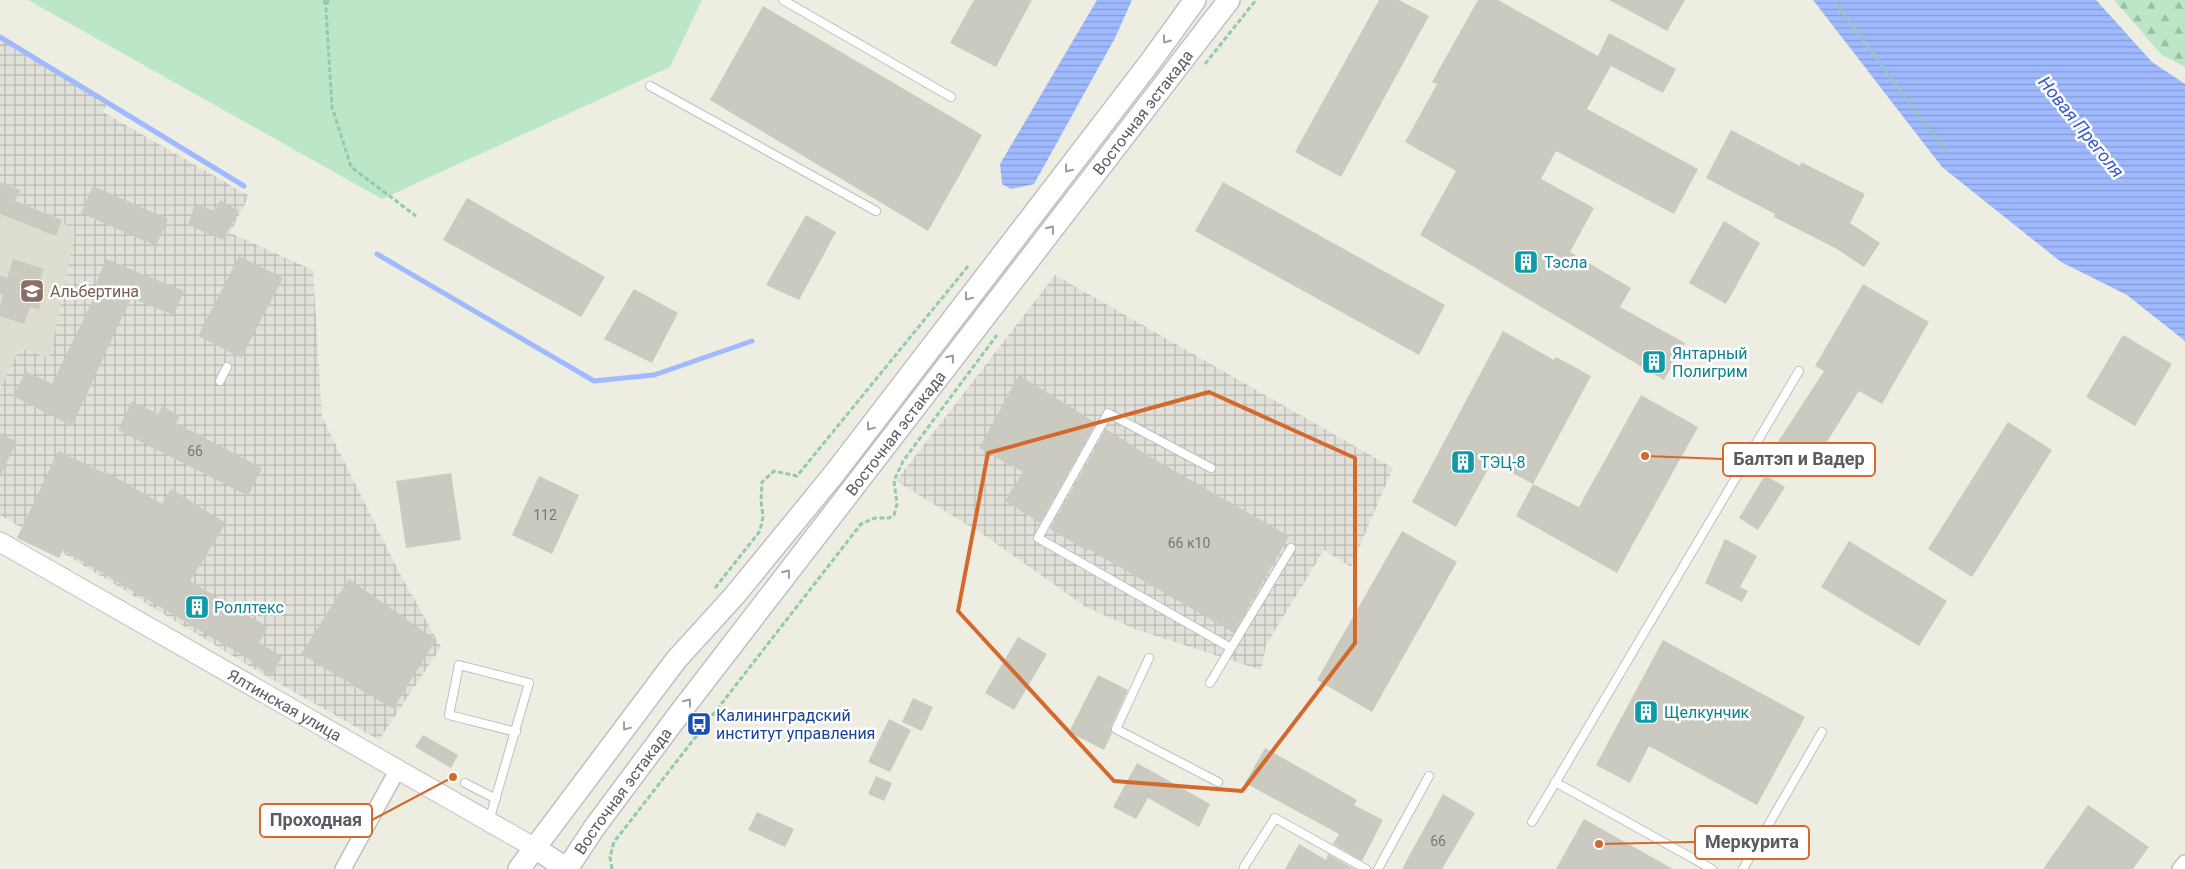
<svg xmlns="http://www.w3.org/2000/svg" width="2185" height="869" font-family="Roboto,sans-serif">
<defs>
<pattern id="industrial-grid" width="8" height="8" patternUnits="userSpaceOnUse" patternTransform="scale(1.25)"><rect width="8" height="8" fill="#e1e1d9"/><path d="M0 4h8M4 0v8" fill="none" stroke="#b9b9b4"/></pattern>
<pattern id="forest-firs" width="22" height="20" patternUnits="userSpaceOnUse" patternTransform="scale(1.25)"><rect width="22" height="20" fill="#bbe7c8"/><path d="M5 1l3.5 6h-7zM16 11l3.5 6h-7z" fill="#9bbea6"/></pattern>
<pattern id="water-rules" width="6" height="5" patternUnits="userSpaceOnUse" patternTransform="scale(1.25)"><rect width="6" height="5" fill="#9fbaff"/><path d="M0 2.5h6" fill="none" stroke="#859ad2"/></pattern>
</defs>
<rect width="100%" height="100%" fill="#edeee1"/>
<path fill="url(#industrial-grid)" d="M0,37L107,102L103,112L249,196L230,233L313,270L322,417L399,572L441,647L379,740L266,676L0,515V388L20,348L49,358L62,220L15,201L0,182Z
M1055,275L1393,468L1351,567L1324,550L1266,645L1261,670L1135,629L1086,607L987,537L896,481Z"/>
<path fill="#ddded0" d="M0,182L20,190L16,201L62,220L75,234L50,359L20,348L0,388Z"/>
<path fill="#bbe7c8" d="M28,0H702L670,67L382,199Z"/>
<path fill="url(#forest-firs)" d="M2114,0H2185V67L2162,55Z"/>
<path fill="url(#water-rules)" d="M1097,0H1132L1115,38L1034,184L1011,189L1002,184L1000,164Z
M1813,0H2096L2152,62L2185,84V341L2127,295L2061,262L1942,167Z"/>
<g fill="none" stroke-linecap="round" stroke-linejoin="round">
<path stroke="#9fbaff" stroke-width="5" d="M0,37L244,186
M377,254L594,381L654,375L752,341"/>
</g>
<path fill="#cbcac0" d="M974,0H1032L996,67L950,43Z
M1379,0H1399L1429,16L1341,177L1295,152Z
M1478,0H1498L1598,56L1609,33L1676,69L1663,93L1611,66L1587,109L1698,169L1674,214L1556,151L1541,179L1594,208L1570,252L1631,288L1620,307L1685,343L1664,380L1420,235L1456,171L1405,142L1437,84L1432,82Z
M1609,0H1685L1667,31Z
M763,6L982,135L928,231L710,100Z
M1731,130L1800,166L1801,162L1865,194L1850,223L1880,243L1864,267L1837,249L1774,217L1775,214L1706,178Z
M0,182L20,190L15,201L62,220L56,236L0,214Z
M1223,182L1445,305L1419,355L1195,231Z
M93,186L168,219L156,246L81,213Z
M467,198L605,277L581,317L443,240Z
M220,200L239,211L223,240L188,225L195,204L215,211Z
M806,215L836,232L799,300L766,285Z
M1724,221L1760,243L1726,304L1689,283Z
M239,256L283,278L241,358L198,336Z
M13,259L44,269L36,293L44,295L39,310L30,307L24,324L0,316V306L3,295L0,294V275L7,278Z
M106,259L184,291L174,315L131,298L72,426L13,396L26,371L52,384L100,285L96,283Z
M1863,284L1929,322L1882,404L1859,391L1809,470L1774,448L1824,371L1815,366Z
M634,289L678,313L652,363L604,339Z
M1503,331L1554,360L1556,357L1591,376L1533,484L1492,462L1456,527L1412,502Z
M2123,335L2172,364L2135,426L2086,397Z
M1019,375L1096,423L1040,523L1005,501L1023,472L979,448Z
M1641,395L1698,427L1617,573L1516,516L1533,484L1579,507Z
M132,401L158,414L162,406L180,416L176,423L262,468L248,496L118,430Z
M2008,422L2052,450L1972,577L1928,549Z
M1106,429L1147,455L1289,536L1234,633L1088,549L1087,551L1050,529Z
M0,433L17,442L0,476Z
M58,451L107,474L108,473L162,504L171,489L226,523L190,581L268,627L259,642L282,657L271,676L251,663L252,661L63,550L59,558L17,538Z
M451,473L461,540L406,548L396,481Z
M1765,475L1785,487L1758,530L1739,518Z
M539,476L579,495L552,554L512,535Z
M1402,531L1457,562L1372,712L1317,680Z
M1725,539L1757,556L1740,587L1748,591L1742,602L1705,583Z
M1849,541L1947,601L1919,646L1821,587Z
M349,579L436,640L393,709L301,654Z
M1018,637L1047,654L1014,710L985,693Z
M1663,640L1805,717L1757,805L1649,746L1630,783L1596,765Z
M1098,675L1128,690L1111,727L1112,733L1104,750L1069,732Z
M913,698L933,707L922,731L902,722Z
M889,719L911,730L890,772L868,762Z
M423,735L458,755L451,768L415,747Z
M1265,748L1357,800L1354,805L1383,820L1362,861L1333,844L1339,834L1245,783Z
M1137,763L1210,804L1199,827L1148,798L1136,819L1113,807Z
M876,776L892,783L884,801L868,794Z
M1443,794L1475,813L1442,869H1402Z
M2088,805L2149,847L2133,869H2043Z
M757,812L794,829L785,847L748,830Z
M1584,819L1673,869H1556Z
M1299,844L1326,860L1328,854L1354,869H1285Z"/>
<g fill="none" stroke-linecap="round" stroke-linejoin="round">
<defs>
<path id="service" d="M783,0L951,97
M650,86L876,211
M220,381L227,367
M1211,468L1108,413L1038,538L1231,648
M1149,658L1116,729L1218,782
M1210,683L1291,548
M1555,782L1712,869
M465,783L496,799
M489,821L529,683L459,665L449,715L516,732
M1532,822L1799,371
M1244,867L1275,818L1366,869
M1378,869L1429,776
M1743,869L1822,732"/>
<path id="minor" d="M343,869L398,769
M2180,869L2185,863"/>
<g id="tertiary">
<path id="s1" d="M0,542L535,848"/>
</g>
<g id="secondary">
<path d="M535,848L567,869"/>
<path d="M519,869L676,660L735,595L834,474L1151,61L1195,0"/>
<path id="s2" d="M567,869L594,828L682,710L1229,0"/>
</g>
</defs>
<use href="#service" stroke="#bebec6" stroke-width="10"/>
<use href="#minor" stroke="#bebec6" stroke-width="18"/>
<use href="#tertiary" stroke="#bebec6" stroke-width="21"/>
<use href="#secondary" stroke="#bebfc8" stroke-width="24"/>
<path stroke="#94c8b1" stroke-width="3" stroke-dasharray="5 2.5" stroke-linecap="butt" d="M324,0L326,7
M328,0L326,10L332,107L351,167L416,216
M1835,3L1947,152
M1205,64L1256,0
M715,588L760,531L763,517L761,500L762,482L774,471L797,476L969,265
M612,869L610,857L614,842L861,524L875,518H889L894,515L897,504L894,481L903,461L997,335"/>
<use href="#service" stroke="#fff" stroke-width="8"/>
<use href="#minor" stroke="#fff" stroke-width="15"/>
<use href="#tertiary" stroke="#fff" stroke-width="19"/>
<use href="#secondary" stroke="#fff" stroke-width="21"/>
</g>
<defs><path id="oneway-chevron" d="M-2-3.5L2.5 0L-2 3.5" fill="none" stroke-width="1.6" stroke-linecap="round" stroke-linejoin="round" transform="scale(1.25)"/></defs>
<g stroke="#9c9da1">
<use href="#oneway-chevron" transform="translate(1166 40) rotate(126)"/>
<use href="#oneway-chevron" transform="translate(1068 169) rotate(128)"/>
<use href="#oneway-chevron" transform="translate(1051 229) rotate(-52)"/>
<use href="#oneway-chevron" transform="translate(968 297) rotate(128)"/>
<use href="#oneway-chevron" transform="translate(951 358) rotate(-52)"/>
<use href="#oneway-chevron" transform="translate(870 427) rotate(127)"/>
<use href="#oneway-chevron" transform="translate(787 573) rotate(-52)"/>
<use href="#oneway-chevron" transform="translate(688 702) rotate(-52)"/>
<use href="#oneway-chevron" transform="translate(626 727) rotate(127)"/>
</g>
<path fill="none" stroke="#d4692e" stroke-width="4" stroke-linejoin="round" d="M1209,392L1355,458V643L1242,791L1114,781L958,611L988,453Z"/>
<defs>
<symbol id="building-square" viewBox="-11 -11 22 22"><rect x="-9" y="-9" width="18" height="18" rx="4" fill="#0f9aa8" stroke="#fff"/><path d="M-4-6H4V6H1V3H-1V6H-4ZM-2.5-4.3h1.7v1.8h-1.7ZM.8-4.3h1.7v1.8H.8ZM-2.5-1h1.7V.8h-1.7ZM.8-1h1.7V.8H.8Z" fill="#fff"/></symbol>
<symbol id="school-square" viewBox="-11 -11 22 22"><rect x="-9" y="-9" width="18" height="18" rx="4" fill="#8d6e63" stroke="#fff"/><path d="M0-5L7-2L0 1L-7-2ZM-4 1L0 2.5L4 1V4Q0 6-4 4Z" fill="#fff"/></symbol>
<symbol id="bus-square" viewBox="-11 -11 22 22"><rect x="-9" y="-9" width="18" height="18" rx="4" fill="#1a4fb4" stroke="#fff"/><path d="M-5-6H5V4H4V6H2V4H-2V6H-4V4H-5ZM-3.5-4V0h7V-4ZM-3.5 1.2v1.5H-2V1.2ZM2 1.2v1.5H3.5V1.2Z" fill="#fff"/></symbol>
</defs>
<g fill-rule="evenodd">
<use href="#building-square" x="1512" y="248" width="28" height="28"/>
<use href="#school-square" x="18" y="277" width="28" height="28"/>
<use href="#building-square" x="1640" y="348" width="28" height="28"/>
<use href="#building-square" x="1449" y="448" width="28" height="28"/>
<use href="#building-square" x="183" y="593" width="28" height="28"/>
<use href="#building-square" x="1632" y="698" width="28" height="28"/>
<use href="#bus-square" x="685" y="710" width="28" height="28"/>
</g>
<g text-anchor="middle" stroke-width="5" stroke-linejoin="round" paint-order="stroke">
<g font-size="14" fill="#76777a">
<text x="195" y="456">66</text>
<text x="545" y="520">112</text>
<text x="1189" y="548">66 к10</text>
<text x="1438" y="846">66</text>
</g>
<g font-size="16" fill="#5a5b63" stroke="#fff">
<text dy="6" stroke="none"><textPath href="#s2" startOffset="951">Восточная эстакада</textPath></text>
<text dy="6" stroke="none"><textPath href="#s2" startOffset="546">Восточная эстакада</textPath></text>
<text dy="6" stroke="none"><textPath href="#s1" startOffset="328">Ялтинская улица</textPath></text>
<text dy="6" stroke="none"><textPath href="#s2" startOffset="96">Восточная эстакада</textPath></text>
</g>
<g font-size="16" fill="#0d838f" stroke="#fff" text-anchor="start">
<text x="1544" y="268">Тэсла</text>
<text x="1672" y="359">Янтарный<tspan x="1672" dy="18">Полигрим</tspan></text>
<text x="1480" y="468">ТЭЦ-8</text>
<text x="214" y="613">Роллтекс</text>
<text x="1664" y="718">Щелкунчик</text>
</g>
<g font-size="16" fill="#785e54" stroke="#fff" text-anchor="start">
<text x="50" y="297">Альбертина</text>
</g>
<g font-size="16" fill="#164399" stroke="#fff" text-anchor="start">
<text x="716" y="721">Калининградский<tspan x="716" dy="18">институт управления</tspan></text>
</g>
<g font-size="18" font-style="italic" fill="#3b58c9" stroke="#fff">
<text transform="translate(2081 127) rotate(51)" y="6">Новая Преголя</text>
</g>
</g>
<path fill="none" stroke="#d4692e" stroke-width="2" d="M1645 456L1723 459M453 777L372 820M1599 844L1695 842"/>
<g fill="#d4692e" stroke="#fff" stroke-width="2">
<circle cx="1645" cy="456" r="5"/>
<circle cx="453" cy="777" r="5"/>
<circle cx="1599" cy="844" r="5"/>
</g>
<g fill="#fff" stroke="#d4692e" stroke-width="2">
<rect x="1723" y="443" width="152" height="33" rx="5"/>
<rect x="260" y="804" width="112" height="33" rx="5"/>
<rect x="1695" y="826" width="114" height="33" rx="5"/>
</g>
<g font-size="18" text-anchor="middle" font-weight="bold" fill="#5a5b63">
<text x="1799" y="465">Балтэп и Вадер</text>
<text x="316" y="826">Проходная</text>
<text x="1752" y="848">Меркурита</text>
</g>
</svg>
